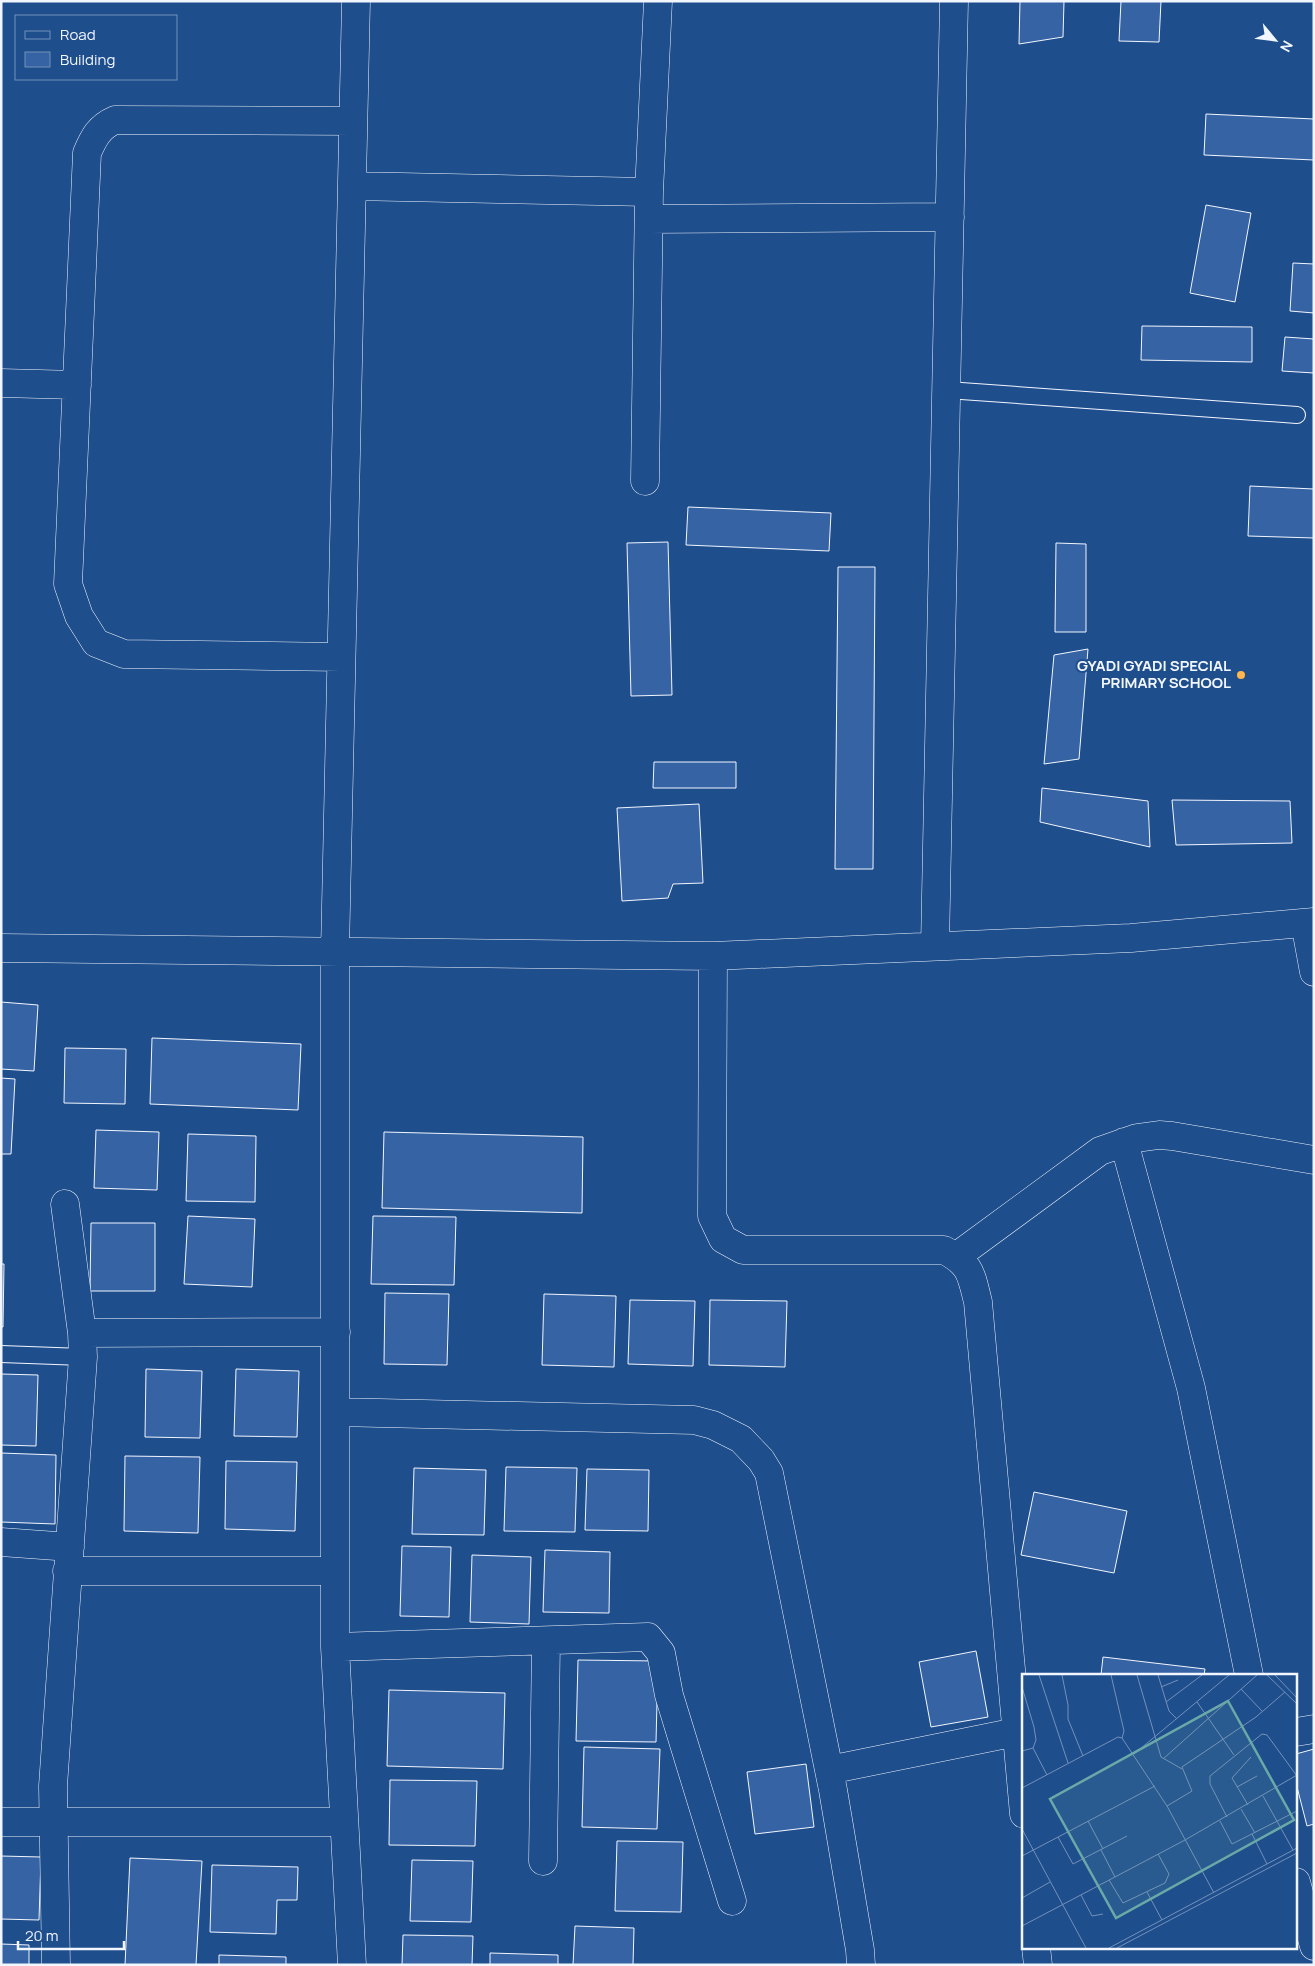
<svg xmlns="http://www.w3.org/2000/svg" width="1315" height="1966" font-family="Manrope,sans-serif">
<rect width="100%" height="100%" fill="#1f4e8c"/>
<path fill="#3563a3" stroke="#f2f6ff" d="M1020,1H1064L1063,37L1019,44Z
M1121,1H1161L1159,42L1119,41Z
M1206,114L1314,119V160L1204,155Z
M1206,205L1251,213L1235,302L1190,293Z
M1293,263L1314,264V313L1290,311Z
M1142,326L1252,327V362L1141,360Z
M1285,337L1314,339V373L1282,371Z
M1250,486L1314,489V538L1248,536Z
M688,507L831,513L829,551L686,545Z
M668,542L672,695L631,696L627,543Z
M1056,543L1086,544V632H1055Z
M838,567H875L873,869H835Z
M1088,649L1079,759L1044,764L1054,655Z
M654,762H736V788H653Z
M1042,788L1148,801L1150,847L1040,822Z
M1172,800L1290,801L1292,843L1176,845Z
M699,804L703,883L673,884L668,898L622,901L617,808Z
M1,1002L38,1005L34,1071L1,1069Z
M152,1038L301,1044L298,1110L150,1104Z
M65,1048L126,1049L125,1104L64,1103Z
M1,1078L15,1079L11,1154H1Z
M96,1130L159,1132L157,1190L94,1188Z
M384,1132L583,1137L582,1213L382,1208Z
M188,1134L256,1136L255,1202L186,1201Z
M188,1216L255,1219L252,1287L184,1284Z
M373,1216L456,1217L454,1285L371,1284Z
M91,1223H155V1291H90Z
M1,1264H4L3,1327H1Z
M385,1293L449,1294L447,1365L384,1364Z
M544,1294L616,1296L614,1367L542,1365Z
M630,1300L695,1301L693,1366L628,1364Z
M710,1300L787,1301L785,1367L709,1365Z
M146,1369L202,1371L200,1438L145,1437Z
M236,1369L299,1371L297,1437L234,1436Z
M1,1374L38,1375L36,1446L1,1445Z
M1,1453L56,1455L55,1524L1,1522Z
M125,1456L200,1457L198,1533L124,1531Z
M226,1461L297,1462L295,1531L225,1529Z
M506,1467L577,1468L575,1532L504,1531Z
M414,1468L486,1470L484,1535L412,1534Z
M587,1469L649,1470L648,1531L585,1530Z
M1034,1492L1127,1511L1114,1573L1021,1555Z
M402,1546L451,1547L449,1617L400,1616Z
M545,1550L610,1552L609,1613L543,1612Z
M472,1555L531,1557L529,1624L470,1622Z
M976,1651L988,1717L931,1727L919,1662Z
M1103,1657L1205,1669L1204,1675H1101Z
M578,1660L658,1661L656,1742L576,1741Z
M389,1690L505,1693L503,1769L387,1766Z
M584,1747L660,1749L657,1829L582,1827Z
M1314,1749V1824L1307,1826L1296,1783V1754Z
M806,1764L814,1827L755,1834L747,1772Z
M390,1780L477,1781L475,1846L389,1845Z
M617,1841L683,1842L681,1912L615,1911Z
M1,1856L41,1857L39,1920L1,1919Z
M130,1858L202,1861L196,1965H125Z
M412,1860L473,1861L471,1922L410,1921Z
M212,1865L298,1867L297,1900H277L276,1934L210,1932Z
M575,1926L634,1928L633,1965H573Z
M403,1935L473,1936L472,1965H402Z
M1,1944L29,1945V1965H1Z
M490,1953L558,1955V1965H490Z
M219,1955L286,1957V1965H219Z"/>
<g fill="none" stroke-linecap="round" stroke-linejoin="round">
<defs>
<path id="service" d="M947,390L1297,415
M1,1354L83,1357"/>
<path id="minor" d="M352,186L649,192
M649,219L950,217
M1,383L77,385
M645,481L649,192L658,1
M341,657L124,654L96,643L79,616L68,584L87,153C94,137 99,127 115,120L353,121
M1305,923L1314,972
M935,946L954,1
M1,948L713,956L1131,938L1314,922
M713,956L712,1216L723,1239L743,1250H944C971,1264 971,1274 978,1302L1024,1814
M1124,1142L1191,1388L1249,1675
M65,1204L82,1333
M957,1256L1100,1151L1137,1138L1159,1135L1172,1136L1314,1160
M336,1412L694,1420L713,1425L741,1439L761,1460L769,1473L833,1790L860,1950L861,1965
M1,1542L70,1547
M67,1571H335
M335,1647L648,1637L661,1653L669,1695L732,1901
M1296,1732L1314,1729
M829,1770L1016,1732H1024
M1,1822H344
M543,1861L546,1641
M1296,1882L1314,1946
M1036,1947L1038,1965
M56,1965L53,1786L83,1357L82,1333L336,1332
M352,1965L335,1647V951L356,1"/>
</defs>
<use href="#service" stroke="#f2f6ff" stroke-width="18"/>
<use href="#minor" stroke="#f2f6ff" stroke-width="29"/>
<use href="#service" stroke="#1f4e8c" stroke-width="16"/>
<use href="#minor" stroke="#1f4e8c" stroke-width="28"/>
</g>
<circle fill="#ffb74d" stroke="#1f4e8c" stroke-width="2" cx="1241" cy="675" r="5"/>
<g text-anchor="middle" stroke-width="4" stroke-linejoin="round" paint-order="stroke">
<g font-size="15" font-weight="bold" fill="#f2f6ff" stroke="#1f4e8c" text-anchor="end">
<text x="1231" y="671">GYADI GYADI SPECIAL<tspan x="1231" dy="17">PRIMARY SCHOOL</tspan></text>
</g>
</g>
<g transform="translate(1022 1674)">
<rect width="275" height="275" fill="#1f4e8c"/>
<path fill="none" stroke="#7391ba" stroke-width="1" d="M17,1L46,89M40,1L46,31V45L61,82M89,1L102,57L100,64M115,1L139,83L160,95M136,1L147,37L155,45M245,1L275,30M253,1L275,24M0,13L12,53L14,66L11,74M139,13L156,6M219,15L240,37M144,28L180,1M175,28L212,81M0,77L11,74L25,101M112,80L207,1M141,85L235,1M215,113L235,102M0,114L96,63L100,64L145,132L192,219M241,122L271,176M226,131L210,104L229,83M145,132L170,117L160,93L234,43L263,18M219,135L233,159M205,143L188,110V102L240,60L245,61L275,102M66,147L81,175M198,147L210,170L275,137M0,155L64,274M230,160L245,190M36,163L51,190L105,162M79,176L93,203M0,182L133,112M87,206L101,229L143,209L147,200L136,180M125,218L140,246M59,221L70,242L81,240M0,224L28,208M0,252L163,166L275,101M87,274L275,174M95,274L275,179"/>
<path fill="#6aa9a8" fill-opacity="0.15" stroke="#6aa9a8" stroke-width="2.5" d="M206,27L272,146L94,244L28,125Z"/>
<rect width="275" height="275" fill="none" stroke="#f2f6ff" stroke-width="2.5"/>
</g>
<rect width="1315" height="1966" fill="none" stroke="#f2f6ff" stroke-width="5"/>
<rect x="15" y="15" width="162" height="65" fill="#1f4e8c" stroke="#7391ba"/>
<rect x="25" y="31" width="25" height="8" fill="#1f4e8c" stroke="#7391ba"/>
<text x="60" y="40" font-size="15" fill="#f2f6ff">Road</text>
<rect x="25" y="52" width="25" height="15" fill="#3563a3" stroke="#7391ba"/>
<text x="60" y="65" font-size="15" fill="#f2f6ff">Building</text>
<g transform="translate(1275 40) rotate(119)" stroke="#1f4e8c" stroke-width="4" paint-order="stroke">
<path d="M0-4L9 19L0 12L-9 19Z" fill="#f2f6ff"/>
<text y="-8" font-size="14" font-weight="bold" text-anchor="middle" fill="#f2f6ff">N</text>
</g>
<path d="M18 1941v8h106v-8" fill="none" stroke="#f2f6ff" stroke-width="2.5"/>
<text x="25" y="1941" font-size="15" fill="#f2f6ff" stroke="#1f4e8c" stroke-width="4" paint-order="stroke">20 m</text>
</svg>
